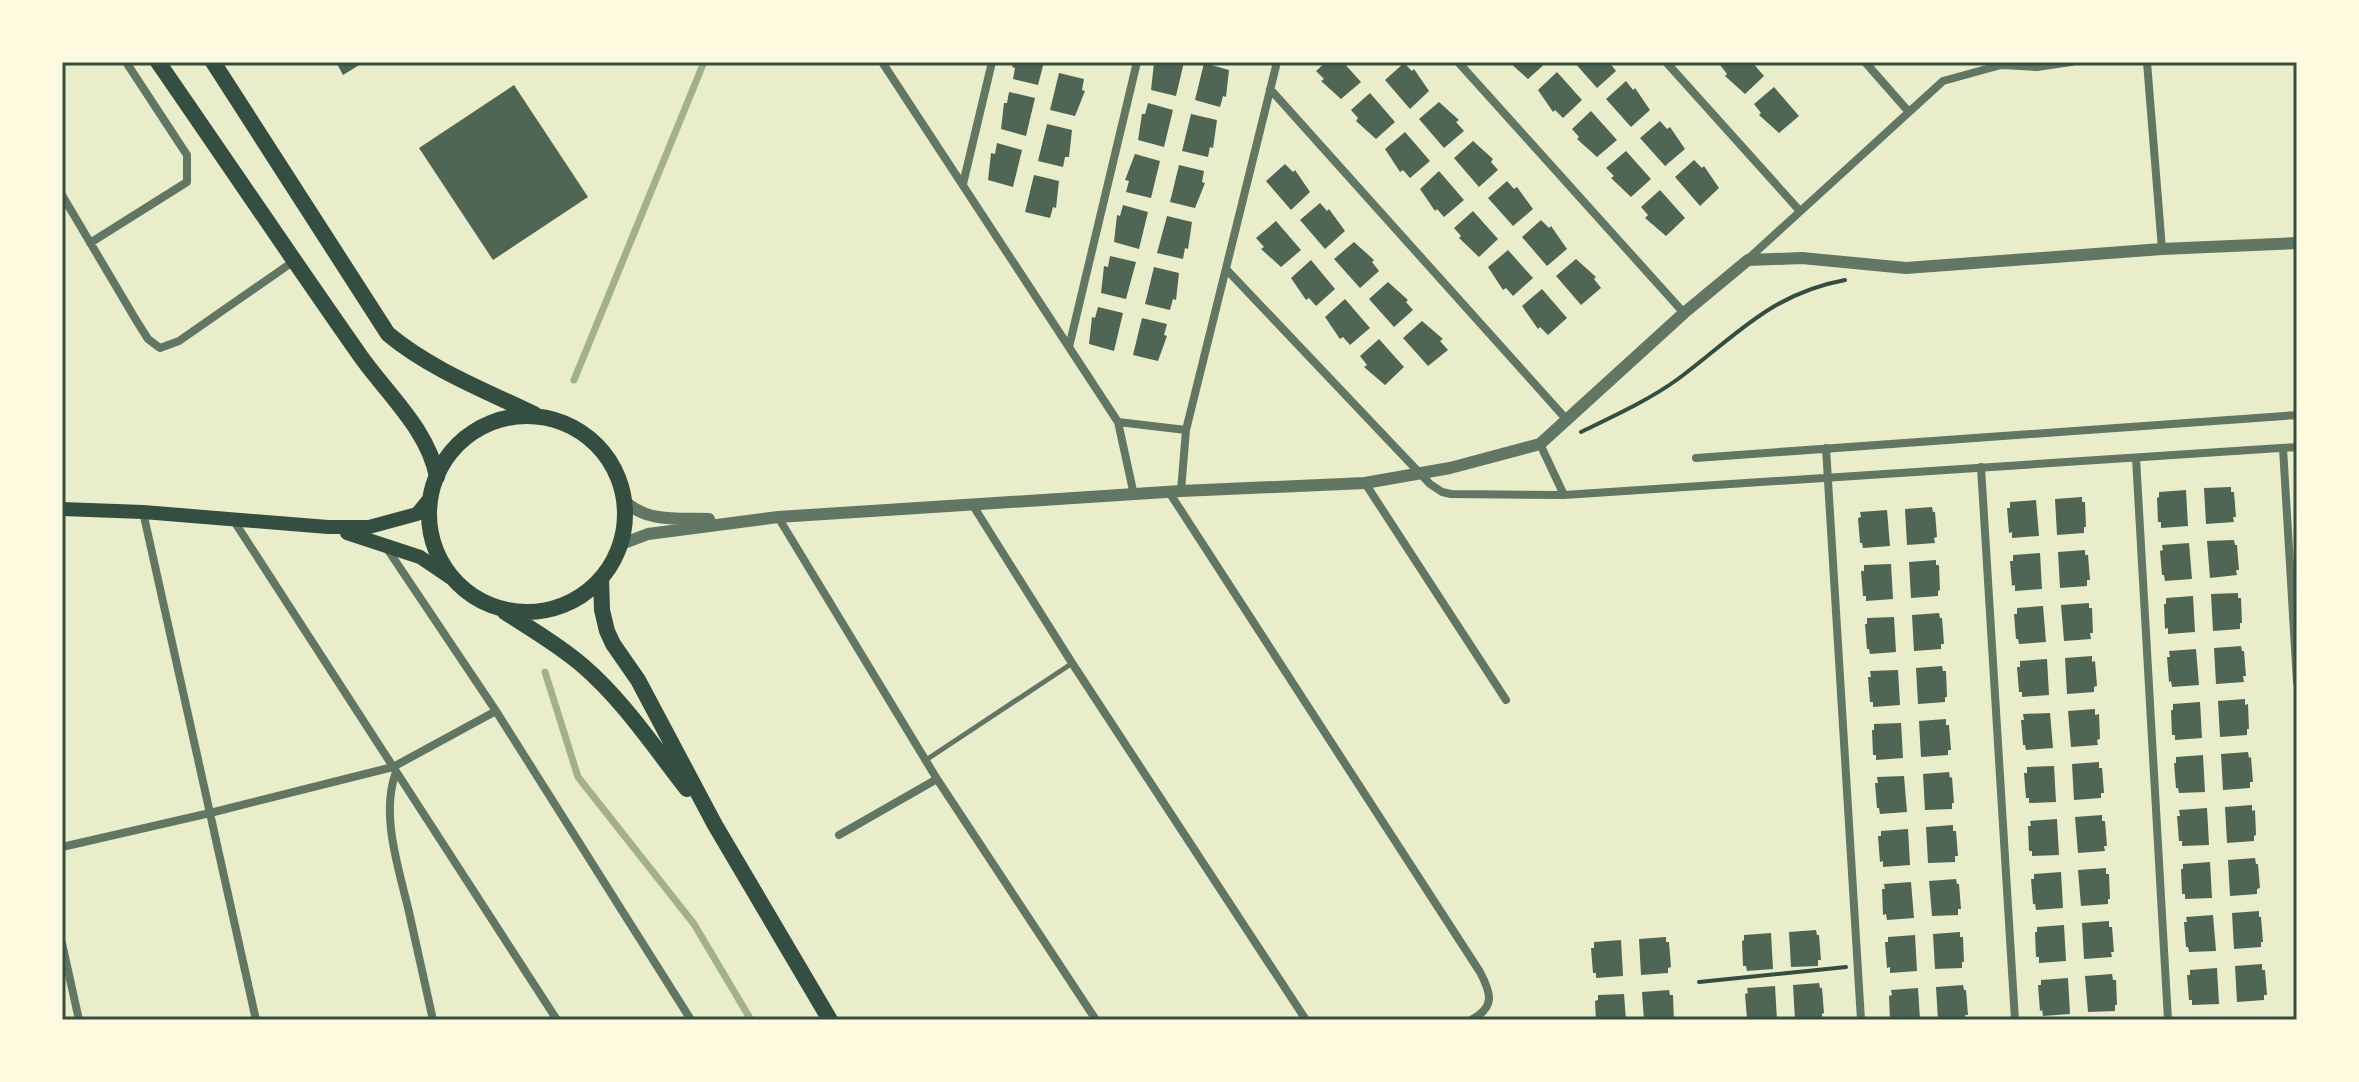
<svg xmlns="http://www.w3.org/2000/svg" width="2359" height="1082" font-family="Overpass,sans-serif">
<rect width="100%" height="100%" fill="#e9edc9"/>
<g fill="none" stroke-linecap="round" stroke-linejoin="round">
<path stroke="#a3b18a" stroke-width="7" d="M574,380L704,62
M545,672L578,777L694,924L751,1020"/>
</g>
<path fill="#4f6655" d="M336,62H364L343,75Z
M1014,62H1044L1038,85L1013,79L1015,68L1012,67Z
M1158,62H1184L1176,96L1151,90L1154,63Z
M1326,62H1343L1361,82L1341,99L1321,81L1324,79L1316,71Z
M1509,62H1547L1528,79Z
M1574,62H1609L1616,71L1597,88Z
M1723,62H1752L1764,76L1745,94L1725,76L1727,74L1720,65Z
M1204,63L1229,70L1226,97L1223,96L1220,107L1195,100Z
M1404,63L1412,71L1414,69L1429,91L1410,109L1385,80Z
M1557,72L1582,100L1563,118L1555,110L1553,112L1538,90Z
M1059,73L1084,79L1082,90L1085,91L1075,116L1050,110Z
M1626,81L1633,90L1635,88L1650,110L1631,127L1606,99Z
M514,85L588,197L493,260L419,148Z
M1774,87L1799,116L1779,133L1759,115L1761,113L1754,104Z
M1009,92L1035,98L1026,136L1001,129L1004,103H1007Z
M1370,93L1395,122L1376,139L1356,121L1358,118L1351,110Z
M1439,102L1459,120L1456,122L1464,131L1444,148L1419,119Z
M1148,103L1173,110L1164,147L1138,140L1142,114H1145Z
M1591,111L1617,140L1597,157L1577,139L1579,137L1572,129Z
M1191,114L1217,120L1213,148L1210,147L1208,157L1182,151Z
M1660,121L1667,129L1670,127L1685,149L1665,166L1640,138Z
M1047,124L1072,130L1069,157H1065L1063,167L1038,161Z
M1405,132L1430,161L1410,178L1403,170L1400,172L1385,149Z
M1473,141L1493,159L1491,162L1498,170L1479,187L1454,158Z
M997,143L1022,150L1013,187L988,180L991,153L995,154Z
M1626,151L1651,179L1631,197L1611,178L1614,176L1606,168Z
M1135,154L1160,161L1151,198L1126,192L1129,181L1125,180Z
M1694,160L1702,168L1704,166L1719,188L1700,206L1675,177Z
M1285,164L1293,172L1295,170L1310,192L1291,210L1266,181Z
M1179,165L1204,171L1202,182L1205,183L1195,208L1170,202Z
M1439,171L1464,200L1444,217L1437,209L1435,211L1420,189Z
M1034,175L1059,181L1056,208L1053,207L1050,218L1025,212Z
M1507,181L1514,189L1517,187L1533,209L1513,226L1488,198Z
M1660,190L1685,218L1666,236L1645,218L1648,215L1641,207Z
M1320,203L1327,211L1329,209L1345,231L1325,249L1300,220Z
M1123,205L1148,212L1139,249L1114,242L1117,215L1120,216Z
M1473,211L1498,239L1479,257L1459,238L1461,236L1454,228Z
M1167,216L1192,222L1188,249L1185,248L1183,259L1157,253Z
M1541,220L1549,228L1551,226L1567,249L1547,266L1522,237Z
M1276,221L1301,250L1281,267L1261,249L1264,247L1256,238Z
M1354,242L1374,260L1372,262L1379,271L1360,288L1334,259Z
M1508,250L1533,278L1513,296L1506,288L1503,290L1488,267Z
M1110,256L1136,262L1126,299L1101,293L1104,266L1108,267Z
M1576,259L1596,277L1594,279L1601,288L1581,305L1556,276Z
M1311,260L1335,289L1316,306L1309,298L1306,300L1291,278Z
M1154,267L1179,273L1176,300L1173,299L1170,310L1145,304Z
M1388,282L1408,300L1406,302L1413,310L1394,327L1369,299Z
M1542,289L1567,318L1548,335L1540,327L1538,329L1522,306Z
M1345,299L1370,328L1350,345L1343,337L1340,339L1325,317Z
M1098,307L1123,313L1114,351L1089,344L1092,317L1095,318Z
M1142,318L1167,324L1164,335L1167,336L1158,361L1133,355Z
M1422,321L1443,339L1440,341L1448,350L1428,366L1403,338Z
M1379,339L1404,367L1385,385L1364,367L1367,365L1360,356Z
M2231,487V492H2234L2236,517H2233L2234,522L2206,524L2204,488Z
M2186,490L2188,526L2161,528V522H2158L2157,498L2159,497V492Z
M2082,497V502H2085L2086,527H2084V533L2057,535L2055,499Z
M2036,500L2039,536L2012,538V532L2009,533L2007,508H2010V502Z
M1932,507L1933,512H1935L1937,537L1934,538L1935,543L1907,545L1905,509Z
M1887,510L1890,546L1863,548L1862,543H1860L1858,518L1861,517L1860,512Z
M2234,540L2235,545H2237L2239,570H2236L2237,575L2210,578L2207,541Z
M2189,543L2192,579L2165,581L2164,575H2162L2160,551L2163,550L2162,545Z
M2085,550V555H2088L2090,580H2087V586L2060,588L2058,552Z
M2040,553L2042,589L2015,591V585L2012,586L2010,561H2013V555Z
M1936,560V565H1939L1940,590L1938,591V596L1911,598L1909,562Z
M1891,564L1893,599L1866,601V596H1863L1861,571H1864V565Z
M2238,593V598H2241L2242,623H2240V629L2213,631L2211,594Z
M2193,596L2195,632L2168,634V628L2165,629L2164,604H2166V598Z
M2089,603V608H2092L2093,633H2090L2091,639L2064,641L2061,605Z
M2043,606L2046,642L2019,644L2018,639H2016L2014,614H2017V608Z
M1939,613L1940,618H1942L1944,644H1941V649L1914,651L1912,615Z
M1894,617L1896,652L1870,654L1869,649H1867L1865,624H1867V618Z
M2241,646L2242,651H2244L2246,676H2243L2244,682L2216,684L2214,648Z
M2196,649L2199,685L2172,687L2171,681L2169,682L2167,657H2170L2169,651Z
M2092,656V662L2095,661L2097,686L2094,687V692L2067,694L2065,658Z
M2047,659L2049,695L2022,697V692H2019L2017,667H2020V661Z
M1942,666L1943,671H1946L1947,697H1945V702L1918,704L1916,668Z
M1898,670L1900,705L1873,707V702H1870L1868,677H1871L1870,671Z
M2245,699V705L2248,704L2249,729H2247V735L2220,737L2218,701Z
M2200,702L2202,738L2175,740V735H2172L2171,710H2173V704Z
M2095,709V715L2099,714L2100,739L2097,740L2098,745L2071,747L2068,711Z
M2050,713L2053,748L2026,750L2025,745H2023L2021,720H2024L2023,714Z
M1946,719V725H1949L1951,750H1948V755L1921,757L1919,721Z
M1901,723L1903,758L1876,760V755H1873L1872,730H1874V724Z
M2248,752L2249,758L2251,757L2253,782H2250V788L2223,790L2221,754Z
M2203,755L2205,792L2179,793L2178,788H2176L2174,763H2176V757Z
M2099,762V768H2102L2104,793H2101V798L2074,800L2072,764Z
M2054,766L2056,802L2029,803V798H2026L2024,773H2027V767Z
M1949,772L1950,778L1952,777L1954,803H1952V809L1925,810L1923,774Z
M1904,776L1907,812L1880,814L1879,808H1877L1875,783H1878L1877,777Z
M2252,805V811L2255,810L2256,835L2254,836V841L2227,843L2225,807Z
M2207,808L2209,845L2182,846V841H2179L2177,816H2180L2179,810Z
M2102,815V821H2105L2107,846H2104L2105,851L2078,853L2075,817Z
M2057,819L2059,855L2032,856V851H2029L2028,826H2031L2030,821Z
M1953,825V831H1956L1958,856H1955V862L1928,863L1926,827Z
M1908,829L1910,865L1883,867V861L1880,862L1878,836H1881V831Z
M2255,858L2256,864H2258L2260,888L2257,889V894L2230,896L2228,860Z
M2210,862L2212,898L2185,899V894H2182L2181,869H2183V864Z
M2106,868V874H2109L2110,899H2108V904L2081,906L2078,870Z
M2061,872L2063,908L2036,910L2035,904H2033L2031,879H2034V874Z
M1956,879L1957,884H1959L1961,909H1958V915L1932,916L1929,881Z
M1911,882L1914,918L1887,920L1886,914L1883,915L1882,889H1885L1884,884Z
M2259,911V917H2261L2263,942H2261V947L2234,949L2232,913Z
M2213,915L2216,951L2189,952L2188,947H2186L2184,922H2187L2186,917Z
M2109,921V927H2112L2114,952H2111L2112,957L2084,959L2082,923Z
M2064,925L2066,961L2039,963V957H2036L2035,932H2037V927Z
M1816,930L1817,935H1819L1821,960H1818V966L1791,967L1789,932Z
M1960,932V937H1963L1964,962H1962V968L1935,969L1933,934Z
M1771,933L1773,969L1747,971L1746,966H1743L1742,941L1744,940V935Z
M1915,935L1917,971L1890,973V967L1887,968L1885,942H1888V937Z
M1666,937V942H1669L1671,967L1668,968V973L1641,975L1639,939Z
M1621,940L1623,976L1596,978V973H1593L1591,948H1594V942Z
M2262,964V970H2265L2267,995H2264V1000L2237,1002L2235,966Z
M2217,968L2219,1004L2192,1005V1000H2189L2187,975H2190V970Z
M2112,974L2113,980H2116L2117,1005H2115V1011L2088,1012L2085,976Z
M2068,978L2070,1014L2043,1016L2042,1010L2040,1011L2038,985H2041V980Z
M1819,983L1820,988H1822L1824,1013L1822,1014V1019L1795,1020L1793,985Z
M1963,985L1964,990H1966L1968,1015H1965V1020H1938L1936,987Z
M1775,986L1777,1020L1747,1019L1745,994L1748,993L1747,988Z
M1918,988L1920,1020H1890L1889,996L1892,995L1891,990Z
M1669,990L1670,995H1673L1674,1020H1644L1642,992Z
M1624,994L1626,1020H1596L1595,1001L1598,1000V995Z"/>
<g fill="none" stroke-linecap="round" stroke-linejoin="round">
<path stroke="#344e41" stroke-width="4" d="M1581,432C1614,416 1649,400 1678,379C1736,336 1770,294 1845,280
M1699,982L1846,967"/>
<path stroke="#617663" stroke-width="5" d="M926,760L1071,664"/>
<path stroke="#617663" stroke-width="8" d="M882,62L1118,422L1134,495
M1458,62L1684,313
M1666,62L1799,210
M1865,62L1908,111
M2147,62L2162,249
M1270,89L1567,420
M963,184L992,62
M62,195L136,320L148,339L160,348L179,341L294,261
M90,243L187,182V155L126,62
M1748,259L1943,81L2001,65L2037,67L2071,62
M1226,269L1430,484L1442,492L1451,494L1564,495L2297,447
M1069,347L1137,62
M1118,422L1186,430
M1540,444L1564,495
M1826,448L1861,1020
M2283,448L2297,682
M1696,458L2297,415
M2136,458L2168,1020
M1981,467L2015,1020
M1365,483L1506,700
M1181,491L1186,430L1277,62
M1169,492L1480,972C1491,993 1496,1007 1471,1020
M972,504L1072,663L1306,1020
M143,512L256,1020
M778,517L937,779L1096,1020
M234,521L557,1020
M386,547L496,711L691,1020
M396,772C380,815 399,869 409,912C417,948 425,984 433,1020
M839,835L937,779
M62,847L210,813L393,767L496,711
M62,943L79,1020"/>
<path stroke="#617663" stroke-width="12" d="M623,499C644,523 679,518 709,519
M619,545L648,534L778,517L1181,491L1365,483L1450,468L1540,444L1684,313L1748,260L1802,258L1906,268L2162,249L2297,243"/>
<path stroke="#344e41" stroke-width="14" d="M62,509L143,512L328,527H369L417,514L431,497
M347,533L420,557L454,580"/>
<path stroke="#344e41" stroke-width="16" d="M158,62C225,159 291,257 359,354C386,393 428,429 437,477
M213,62L388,334C430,369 484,390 534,414
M429 514a98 98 0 1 1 196 0a98 98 0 1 1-196 0Z
M601,578L602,610L607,631L613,644L638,680L715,825L830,1020
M505,612C531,629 559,645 582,665C623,700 654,747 687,789"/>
</g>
<rect width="2359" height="1082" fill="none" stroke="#fefae0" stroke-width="128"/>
<rect x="64" y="64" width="2231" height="954" fill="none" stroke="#344e41" stroke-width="3"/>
</svg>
